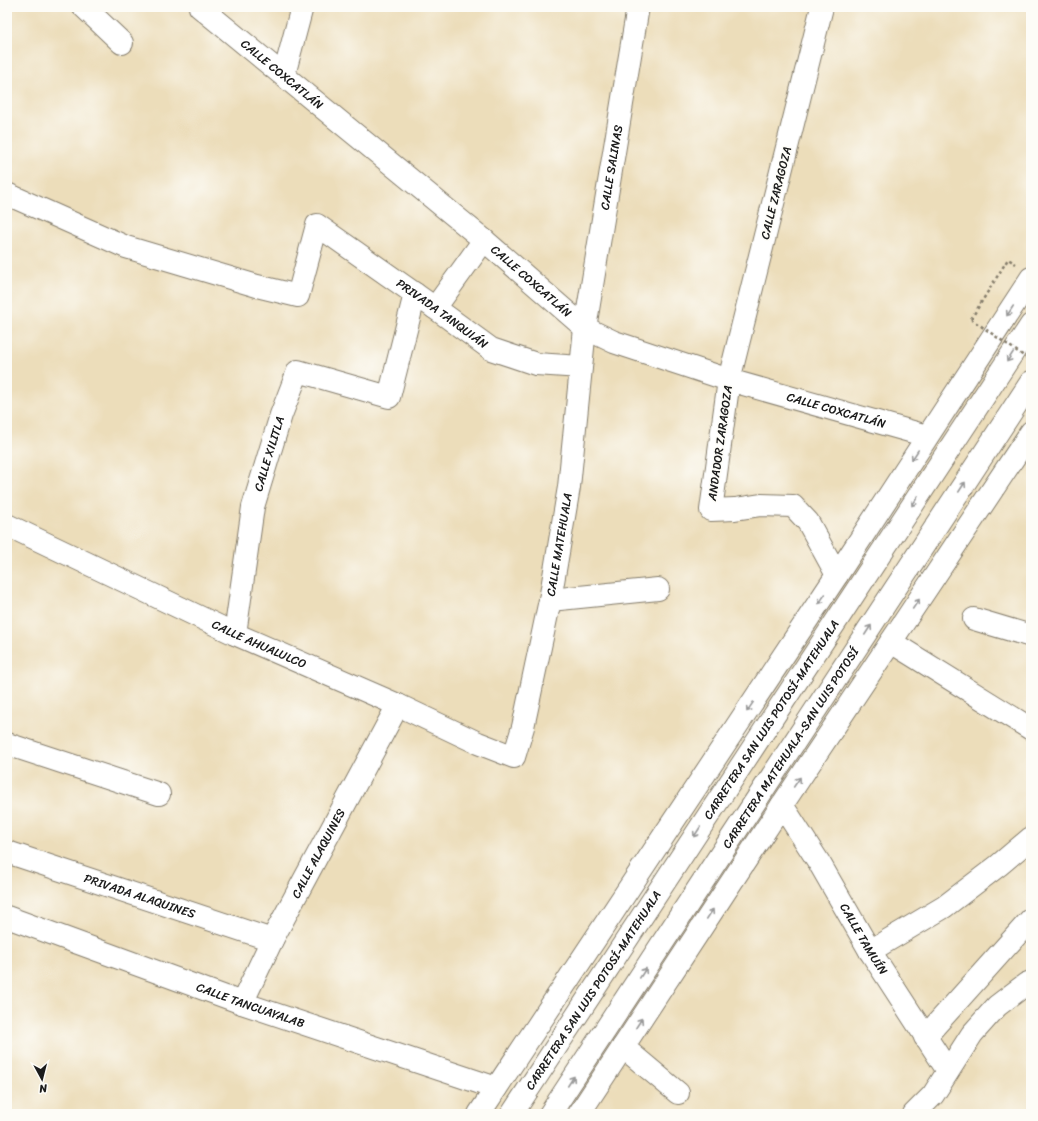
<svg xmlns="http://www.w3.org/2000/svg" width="1038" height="1121" font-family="Sriracha,sans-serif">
<rect width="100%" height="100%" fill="#fdfcf7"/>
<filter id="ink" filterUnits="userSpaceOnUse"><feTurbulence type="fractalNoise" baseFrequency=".025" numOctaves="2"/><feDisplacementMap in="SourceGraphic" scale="8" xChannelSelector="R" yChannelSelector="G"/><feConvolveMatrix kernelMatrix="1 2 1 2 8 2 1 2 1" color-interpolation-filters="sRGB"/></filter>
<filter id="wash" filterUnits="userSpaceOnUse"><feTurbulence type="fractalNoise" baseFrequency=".012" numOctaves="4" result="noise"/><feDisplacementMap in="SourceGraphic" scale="16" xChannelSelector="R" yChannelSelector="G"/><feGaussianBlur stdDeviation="0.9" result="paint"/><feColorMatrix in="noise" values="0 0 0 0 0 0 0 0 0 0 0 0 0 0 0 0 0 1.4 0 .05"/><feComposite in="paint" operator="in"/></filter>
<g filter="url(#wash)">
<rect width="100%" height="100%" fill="#ecddba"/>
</g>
<g filter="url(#ink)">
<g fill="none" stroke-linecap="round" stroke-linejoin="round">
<defs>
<g id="minor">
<path d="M84,7L122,43"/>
<path id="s1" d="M200,7L484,240L585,328L614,342L729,380L927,436"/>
<path d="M822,7L729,380L711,510L735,509L761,505L793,506L808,522L837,575"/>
<path d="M284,75L302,7"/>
<path id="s2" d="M7,194L126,247L257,286L298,296L317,225L435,308L491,349L536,364L581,367"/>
<path d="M435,308L484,240"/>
<path id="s3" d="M7,525L235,634L398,705L478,743L514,757L523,727L550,600L569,487L585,328L638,7"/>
<path d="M550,600L658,589"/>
<path d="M974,619L1031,636"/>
<path id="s4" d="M235,634L253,507L281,415L298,371L389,397L415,294"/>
<path d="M891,642L1031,729"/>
<path d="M7,744L159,794"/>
<path id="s5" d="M782,805L820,864L870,951L948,1071"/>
<path id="s6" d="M7,852L272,940"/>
<path id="s7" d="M7,917L242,1003L496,1088"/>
<path d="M870,951L944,907L999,865L1031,838"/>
<path id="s8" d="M242,1003L272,940L398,705"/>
<path d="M925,1037L1031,919"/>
<path d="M623,1047L678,1093"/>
<path d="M914,1114L933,1095L972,1034L997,1006L1026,984L1031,982"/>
</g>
<path id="tertiary" d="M479,1114L837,575L1031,278
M579,1114L782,805L1031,432"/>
<g id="trunk">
<path id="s9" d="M512,1114L1031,325"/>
<path id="s10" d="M550,1114L1031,382"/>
</g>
</defs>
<use href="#minor" stroke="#847c6b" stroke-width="24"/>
<use href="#tertiary" stroke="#847c6b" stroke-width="24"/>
<use href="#trunk" stroke="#847c6b" stroke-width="24"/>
<path stroke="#847c6b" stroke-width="2.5" stroke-dasharray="3 3" stroke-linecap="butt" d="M971,319L1008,259L1016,264"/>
<use href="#minor" stroke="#fff" stroke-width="22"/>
<use href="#tertiary" stroke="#fff" stroke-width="22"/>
<use href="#trunk" stroke="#fff" stroke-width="22"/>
<path stroke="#847c6b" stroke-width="2.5" stroke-dasharray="3 3" stroke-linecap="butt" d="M971,319L1031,361"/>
</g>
<defs><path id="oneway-shaft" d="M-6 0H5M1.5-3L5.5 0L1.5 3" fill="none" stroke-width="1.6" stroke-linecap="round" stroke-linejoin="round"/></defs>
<g stroke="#999">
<use href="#oneway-shaft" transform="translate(1010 311) rotate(123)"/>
<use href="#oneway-shaft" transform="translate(1010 357) rotate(123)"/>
<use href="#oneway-shaft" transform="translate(915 455) rotate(123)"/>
<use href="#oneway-shaft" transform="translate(962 487) rotate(-57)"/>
<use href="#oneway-shaft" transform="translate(915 501) rotate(123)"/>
<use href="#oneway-shaft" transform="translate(822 599) rotate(124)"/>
<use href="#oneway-shaft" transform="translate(916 604) rotate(-56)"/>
<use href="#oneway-shaft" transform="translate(868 630) rotate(-57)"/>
<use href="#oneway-shaft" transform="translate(750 707) rotate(124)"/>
<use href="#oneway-shaft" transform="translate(797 782) rotate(-56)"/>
<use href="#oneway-shaft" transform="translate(697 832) rotate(123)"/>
<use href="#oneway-shaft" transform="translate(710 914) rotate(-57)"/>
<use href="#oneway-shaft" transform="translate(643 973) rotate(-57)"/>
<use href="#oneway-shaft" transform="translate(639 1023) rotate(-57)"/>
<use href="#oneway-shaft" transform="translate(571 1081) rotate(-57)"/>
</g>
</g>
<g text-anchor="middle" stroke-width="3" stroke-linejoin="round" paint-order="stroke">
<g font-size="12" fill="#1c1c1c" stroke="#fdfcf7">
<text dy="4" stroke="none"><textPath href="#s1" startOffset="106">CALLE COXCATLÁN</textPath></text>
<text dy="4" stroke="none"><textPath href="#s3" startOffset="1156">CALLE SALINAS</textPath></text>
<text transform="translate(776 193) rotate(-76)" y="4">CALLE ZARAGOZA</text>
<text dy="4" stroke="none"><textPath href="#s1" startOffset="430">CALLE COXCATLÁN</textPath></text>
<text dy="4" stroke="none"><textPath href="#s2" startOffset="536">PRIVADA TANQUIÁN</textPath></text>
<text dy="4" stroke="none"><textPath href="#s1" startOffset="766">CALLE COXCATLÁN</textPath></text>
<text transform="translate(720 443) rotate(-82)" y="4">ANDADOR ZARAGOZA</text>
<text dy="4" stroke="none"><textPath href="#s4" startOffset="184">CALLE XILITLA</textPath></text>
<text dy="4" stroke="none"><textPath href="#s3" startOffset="775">CALLE MATEHUALA</textPath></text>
<text dy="4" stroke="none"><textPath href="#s3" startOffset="279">CALLE AHUALULCO</textPath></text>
<text dy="4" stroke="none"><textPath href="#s9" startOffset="472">CARRETERA SAN LUIS POTOSÍ-MATEHUALA</textPath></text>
<text dy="4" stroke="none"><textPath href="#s10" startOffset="438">CARRETERA MATEHUALA-SAN LUIS POTOSÍ</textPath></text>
<text dy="4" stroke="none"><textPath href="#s8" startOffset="168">CALLE ALAQUINES</textPath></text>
<text dy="4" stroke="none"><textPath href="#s6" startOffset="140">PRIVADA ALAQUINES</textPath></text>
<text dy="4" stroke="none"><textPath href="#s5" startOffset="157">CALLE TAMUÍN</textPath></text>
<text dy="4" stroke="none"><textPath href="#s9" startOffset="148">CARRETERA SAN LUIS POTOSÍ-MATEHUALA</textPath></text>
<text dy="4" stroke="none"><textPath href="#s7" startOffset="259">CALLE TANCUAYALAB</textPath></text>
</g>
</g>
<rect width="1038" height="1121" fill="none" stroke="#fdfcf7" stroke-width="24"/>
<g transform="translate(42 1079) rotate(173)" stroke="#fdfcf7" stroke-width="3" paint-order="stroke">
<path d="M0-3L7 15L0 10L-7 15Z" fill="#1c1c1c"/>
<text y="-6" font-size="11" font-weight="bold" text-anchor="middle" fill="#1c1c1c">N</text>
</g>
</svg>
